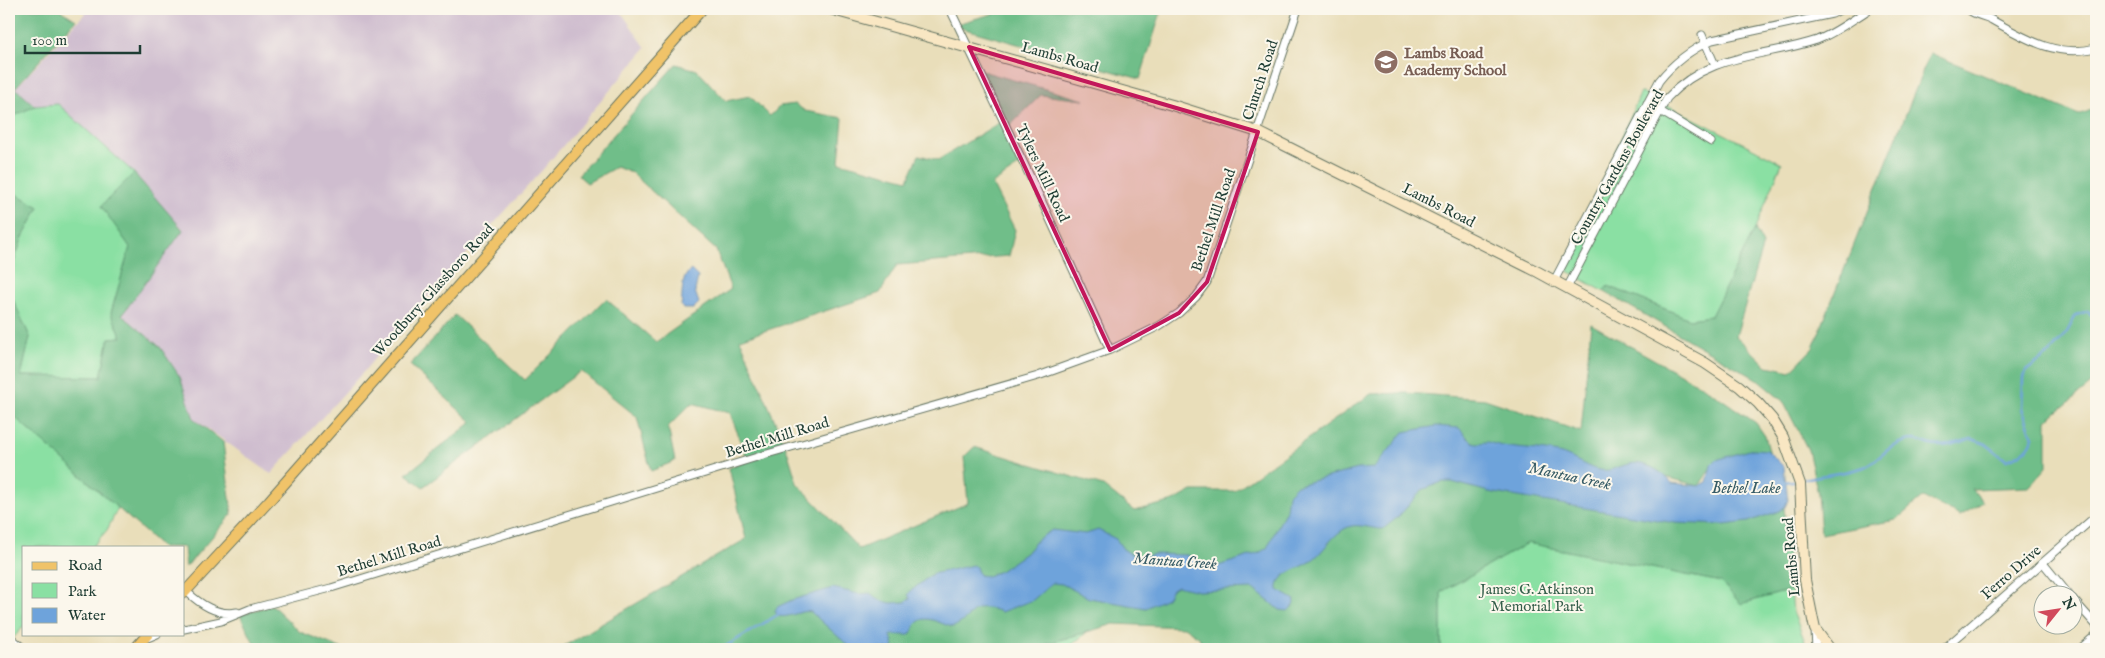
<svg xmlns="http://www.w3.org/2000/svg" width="2105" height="658" font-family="'IM FELL English',serif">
<rect width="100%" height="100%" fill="#fbf7ec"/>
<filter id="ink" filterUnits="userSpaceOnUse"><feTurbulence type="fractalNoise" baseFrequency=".02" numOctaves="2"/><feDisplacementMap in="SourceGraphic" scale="10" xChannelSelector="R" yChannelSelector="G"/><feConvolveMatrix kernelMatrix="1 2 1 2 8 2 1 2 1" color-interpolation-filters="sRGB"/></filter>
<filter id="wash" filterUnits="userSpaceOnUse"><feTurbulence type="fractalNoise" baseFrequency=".0096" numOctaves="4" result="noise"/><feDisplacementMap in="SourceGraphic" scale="20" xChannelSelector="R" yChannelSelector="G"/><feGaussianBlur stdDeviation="1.12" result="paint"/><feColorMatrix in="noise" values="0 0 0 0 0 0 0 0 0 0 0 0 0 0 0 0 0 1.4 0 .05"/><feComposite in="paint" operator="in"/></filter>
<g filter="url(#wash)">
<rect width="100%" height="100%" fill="#e9deba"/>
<path fill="#cfbdcf" d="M89,9H619L646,48L545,167L397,331L365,370L271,474L194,419L180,378L160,347L122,315L183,229L58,104L35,106L15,89Z"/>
<path fill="#8ae0a3" stroke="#548e6c" d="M1641,92L1782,163L1755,229L1711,316L1690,319L1608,286L1603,291L1567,271L1584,223Z
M58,104L134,173L102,206L130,247L111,313L122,337L109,338L101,377L21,376L30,337L9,291V276L22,239L39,207L9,190V118L35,106Z
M9,412L118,508L107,530L92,547H24V626L9,643Z
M1528,543L1721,582L1741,604L1791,590L1793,612L1808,649H1441V592Z
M1087,632L1067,649H1038L1049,643Z"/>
<path fill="#6fbe89" stroke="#477e5e" d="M9,9H59L76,20L15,88L35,106L9,118Z
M999,9H1162L1140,79L958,27L956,24L996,13Z
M1930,53L2079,115L2096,108V380L2047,420V467L2029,487L1972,489L1983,502L1960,516L1923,497L1896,520L1821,534L1818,494L1808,450L1783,401L1755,378L1603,291L1608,286L1690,319L1711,316L1755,229L1763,244L1736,336L1767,366L1791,371L1813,348Z
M676,64L697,70L726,101L750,96L770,116L780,106L795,104L805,111L843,118L839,162L908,180L919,155L938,160L1002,121L978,70L1084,100L1041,95L1007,129L1023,163L992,184L1015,230L1009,256L897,265L880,293L740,339L786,447L797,483L859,549L968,503L964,457L974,447L1103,486L1134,511L1174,501L1192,491H1234L1371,394L1406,393L1485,399L1581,432L1591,324L1710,391L1756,423L1765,436L1772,461L1716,460L1699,486L1625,466L1675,523L1784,507L1791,590L1741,604L1721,582L1528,543L1441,592V649H1200V638L1184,627L1114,624L1049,643L1038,649H559L746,539L729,468L748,461L730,413L692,403L668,427L675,461L651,471L637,417L581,371L423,487L406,474L472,422L410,365L455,315L525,380L606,299L656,342L731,289L716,250L632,173L616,167L587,183L578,175Z
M134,173L183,230L122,315L160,347L180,377L194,419L223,442L232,514L186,567L184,547H162L9,412V291L30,337L21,376L101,377L109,338L122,337L111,313L130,247L101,206Z
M9,190L39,207L22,239L9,276Z
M272,605L300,632L343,649H257L240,615Z"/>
<path fill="#6ea3db" stroke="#467088" d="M691,270L698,277L695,291L699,303L693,309H683L681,306C683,295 680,277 691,270Z
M1436,426L1459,428C1464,432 1467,439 1473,442C1479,445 1485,440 1491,443C1513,450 1536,448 1558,453C1572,456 1591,470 1600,470C1611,472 1619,466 1629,464C1644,460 1663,472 1672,483L1699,486L1707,482L1711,465L1716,460L1753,449L1767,450L1784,467L1788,500L1785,507L1779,511L1748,522L1724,525L1675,523L1489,492L1452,482H1442L1422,490L1399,516L1383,529C1371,529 1359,523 1348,527C1332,534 1324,552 1310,562C1298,570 1276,573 1278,590L1295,600L1293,606L1288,611L1280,610L1253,589L1198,591L1177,586L1172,589L1167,598L1146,608L1089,598L1062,584L1052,583L1033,600L1001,612C969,599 976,618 953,627C942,625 927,614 918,622C913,626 914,631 909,635H891L894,646L892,649H852L811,612C800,609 790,619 778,616L775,611L777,607L792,600L833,588L859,594L870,593L879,600L891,603L905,602L910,599L908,594L911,591L932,574L973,565L976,567L979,575L987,576L1000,571L1026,553L1038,539L1052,530L1086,534L1098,530L1116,539L1123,549L1131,554L1143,557L1155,554L1187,555L1204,565L1218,566L1259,553L1267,548L1286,510L1288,494L1297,485L1358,469L1374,468L1404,432Z"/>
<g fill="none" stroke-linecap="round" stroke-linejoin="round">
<path stroke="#6ea3db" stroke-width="2.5" d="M1804,479C1823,474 1845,474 1864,467C1880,460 1888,445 1906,441C1917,438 1921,442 1931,445C1945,448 1959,442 1972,439L1986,444L2006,460C2017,457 2030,450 2033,437L2022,409L2023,377L2026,371L2050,353L2067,332L2076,315L2088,311L2096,321
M1782,482L1793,481
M721,649L779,614"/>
</g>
</g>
<g filter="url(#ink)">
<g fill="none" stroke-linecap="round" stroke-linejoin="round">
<defs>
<path id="street" d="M950,9L1037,191L1110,350
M1968,9C1975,16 1984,15 1992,20C2026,39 2056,58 2096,48
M1702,35L1715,65
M1647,103L1711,142
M1554,281L1659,81C1674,62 1690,50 1712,40L1832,14L1842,9
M1567,288L1667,98C1710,52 1763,58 1817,40C1836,33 1853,19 1870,9
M2043,563L2070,596
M186,591C200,604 217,616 237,612
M2072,598L2096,625
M184,629L221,621L250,609L331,588L767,454L1038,376L1110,350L1159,326L1179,313L1196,297L1207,282L1298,9
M1815,630L1816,649
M9,636L24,649
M145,639L157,634
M1944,649L2096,516
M2080,649L2096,635"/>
<path id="secondary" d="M830,9L1172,105L1258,132L1538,272L1705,363L1739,386L1758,403L1772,419L1783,437L1800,484L1805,580L1813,620L1815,629L1830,649"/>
<path id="primary" d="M184,593L269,501L702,9
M135,649L148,634"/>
</defs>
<use href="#street" stroke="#667563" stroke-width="9"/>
<use href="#secondary" stroke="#667563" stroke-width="12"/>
<use href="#primary" stroke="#667563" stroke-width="12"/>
<use href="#street" stroke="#fff" stroke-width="7"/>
<use href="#secondary" stroke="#f9e7c3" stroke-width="10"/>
<use href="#primary" stroke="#f0c369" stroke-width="10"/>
</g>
</g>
<path fill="#c2185b" fill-opacity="0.2" stroke="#c2185b" stroke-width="4" stroke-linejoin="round" d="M969,47L1258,132L1207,282L1179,313L1110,350Z"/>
<defs>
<symbol id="school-disc" viewBox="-11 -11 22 22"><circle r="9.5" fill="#8d6e63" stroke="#fbf7ec"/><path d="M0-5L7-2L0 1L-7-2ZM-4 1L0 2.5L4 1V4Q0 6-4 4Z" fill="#fff"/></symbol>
</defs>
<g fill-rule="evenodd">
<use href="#school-disc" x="1372" y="48" width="28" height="28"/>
</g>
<g text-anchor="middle" stroke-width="4" stroke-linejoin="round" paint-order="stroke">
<g font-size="15" font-weight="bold" fill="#785e54" stroke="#fbf7ec" text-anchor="start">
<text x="1404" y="58">Lambs Road<tspan x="1404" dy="17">Academy School</tspan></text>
</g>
<g font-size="15" fill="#1f3d34" stroke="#fbf7ec">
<text transform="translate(1060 57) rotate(16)" y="5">Lambs Road</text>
<text transform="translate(1260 80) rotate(-72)" y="5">Church Road</text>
<text transform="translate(1617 167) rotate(-61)" y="5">Country Gardens Boulevard</text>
<text transform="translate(1043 173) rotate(65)" y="5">Tylers Mill Road</text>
<text transform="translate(1439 205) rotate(27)" y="5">Lambs Road</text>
<text transform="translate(1213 220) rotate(-71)" y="5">Bethel Mill Road</text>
<text transform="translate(433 290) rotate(-48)" y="5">Woodbury-Glassboro Road</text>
<text transform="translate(777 437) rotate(-17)" y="5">Bethel Mill Road</text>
<text transform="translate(389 556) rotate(-17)" y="5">Bethel Mill Road</text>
<text transform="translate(1791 557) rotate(-95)" y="5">Lambs Road</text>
<text transform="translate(2011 572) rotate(-41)" y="5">Ferro Drive</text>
</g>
<g font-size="15" fill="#345e4a" stroke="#fbf7ec">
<text x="1537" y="594">James G. Atkinson<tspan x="1537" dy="17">Memorial Park</tspan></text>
</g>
<g font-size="16" font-style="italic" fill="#375c66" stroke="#fbf7ec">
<text transform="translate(1570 475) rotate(12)" y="6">Mantua Creek</text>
<text x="1746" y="493">Bethel Lake</text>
<text transform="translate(1175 560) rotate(4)" y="6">Mantua Creek</text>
</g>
</g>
<rect width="2105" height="658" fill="none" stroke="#fbf7ec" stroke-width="30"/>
<rect x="22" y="546" width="162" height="90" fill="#fbf7ec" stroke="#a3ada2"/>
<rect x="32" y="562" width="25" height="8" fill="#f0c369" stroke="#a3ada2"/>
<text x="68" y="570" font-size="15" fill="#1f3d34">Road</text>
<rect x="32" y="583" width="25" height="15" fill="#8ae0a3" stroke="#a3ada2"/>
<text x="68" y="596" font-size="15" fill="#1f3d34">Park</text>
<rect x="32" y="608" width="25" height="15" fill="#6ea3db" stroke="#a3ada2"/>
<text x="68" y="620" font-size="15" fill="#1f3d34">Water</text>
<g transform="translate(2058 610) rotate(60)"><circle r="24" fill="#fbf7ec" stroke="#a3ada2"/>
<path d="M0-4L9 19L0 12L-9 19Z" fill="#d1495b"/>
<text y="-8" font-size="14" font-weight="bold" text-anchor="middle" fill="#1f3d34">N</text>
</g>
<path d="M25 45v8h115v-8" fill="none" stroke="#1f3d34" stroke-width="2.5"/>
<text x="32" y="45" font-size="15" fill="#1f3d34" stroke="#fbf7ec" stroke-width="4" paint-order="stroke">100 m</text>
</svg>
